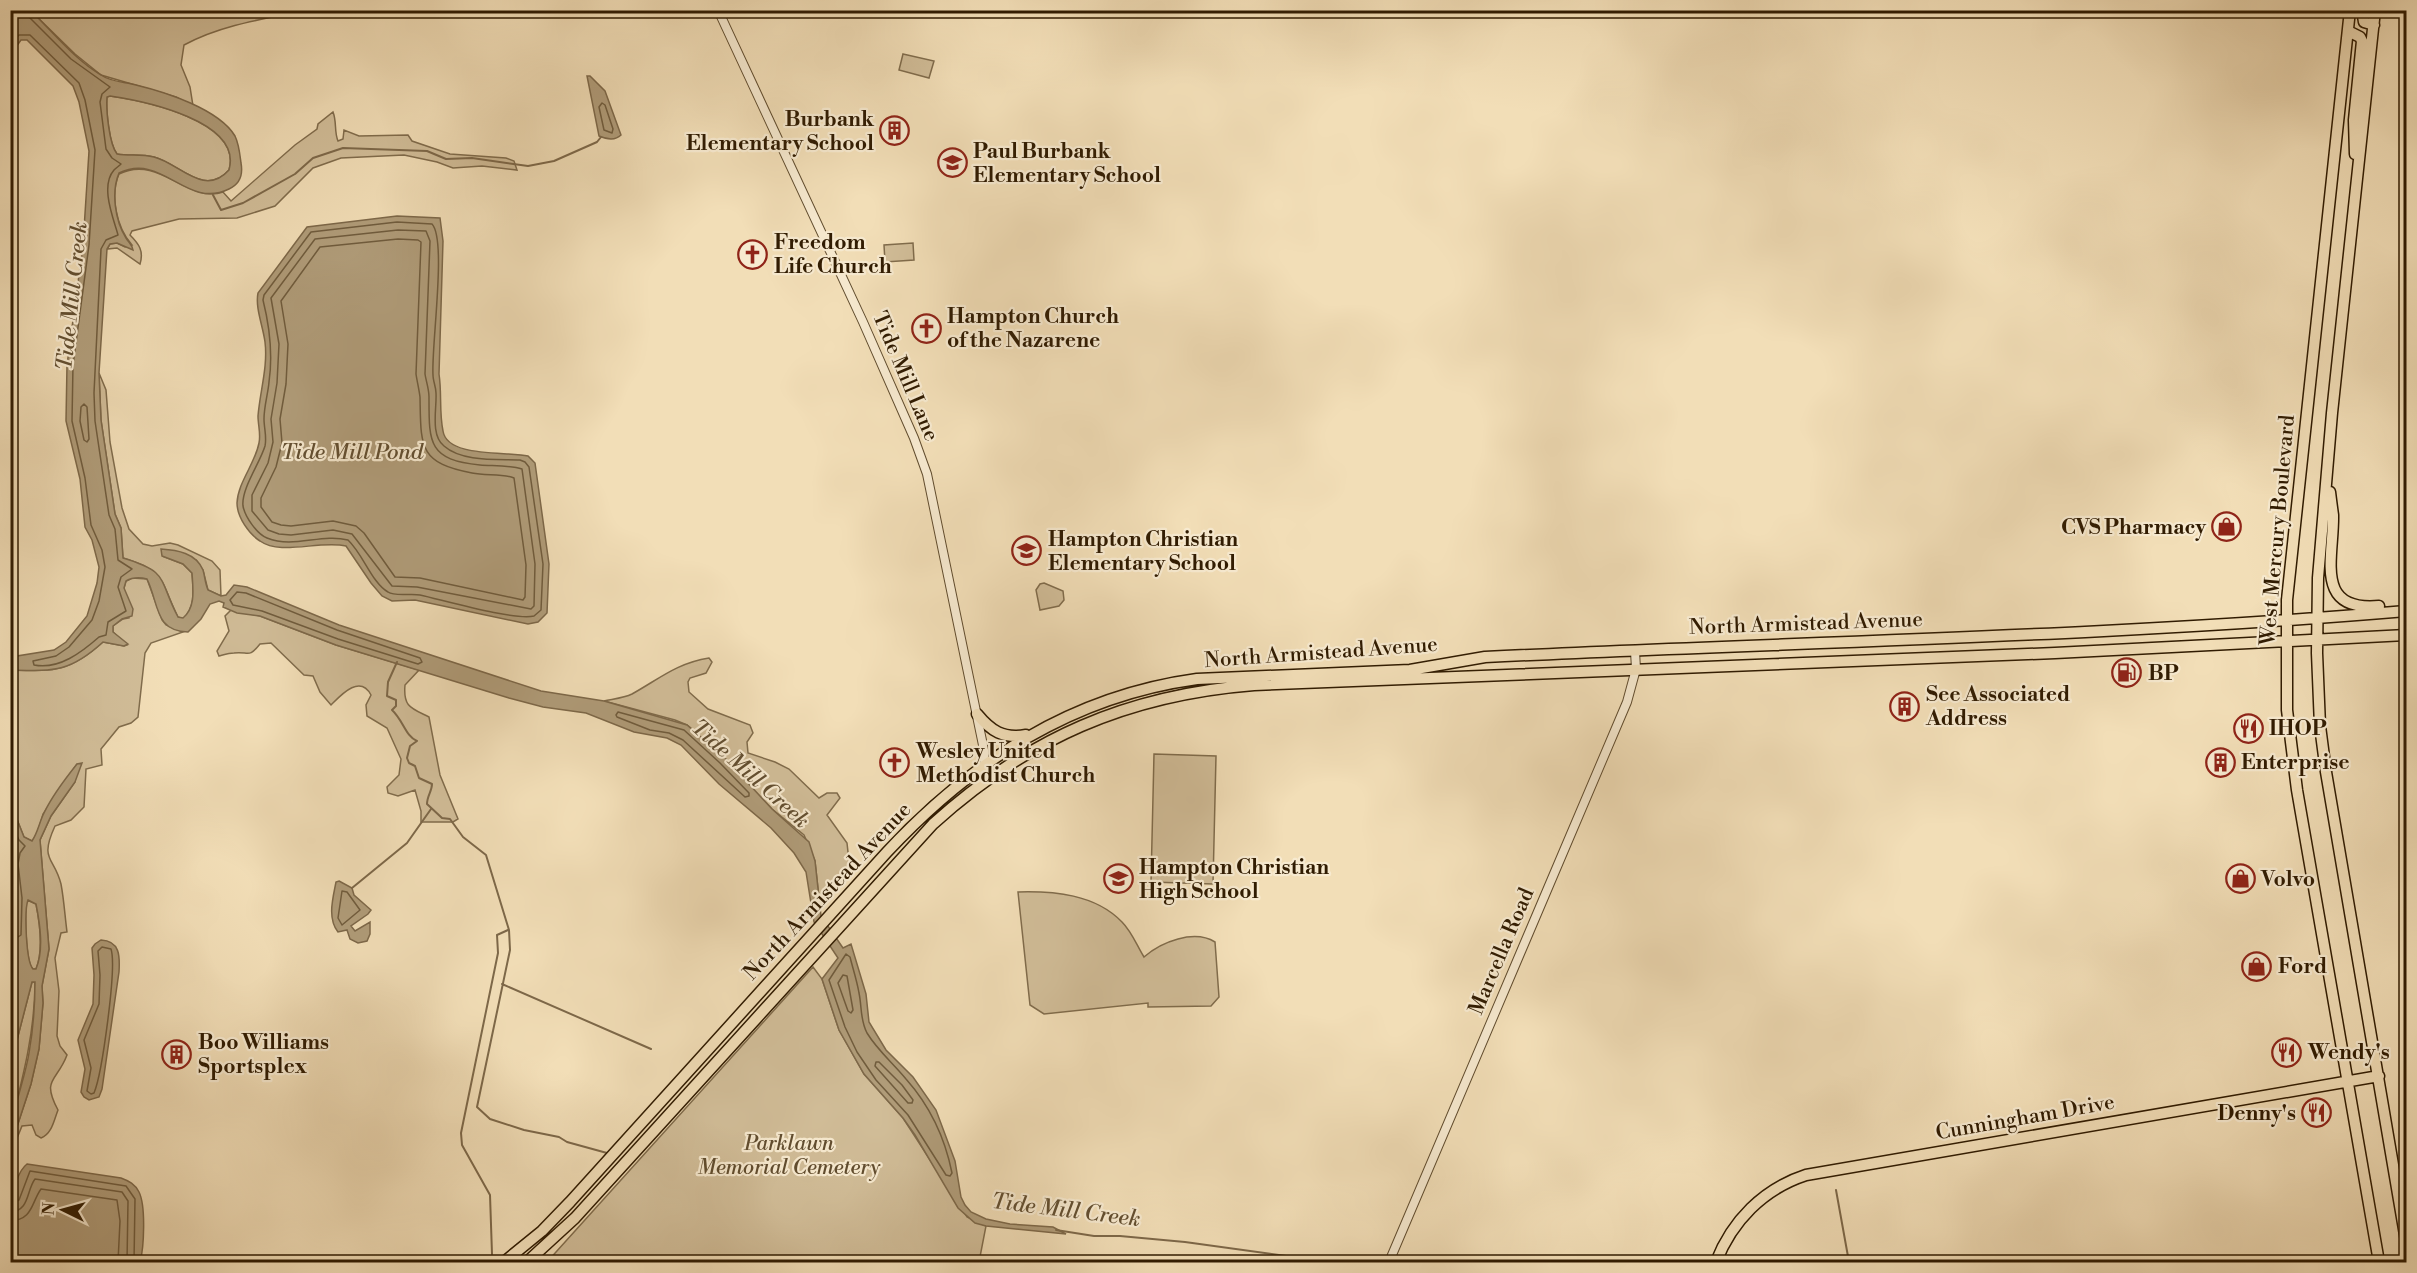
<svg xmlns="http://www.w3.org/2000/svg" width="2417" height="1273" font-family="'Libre Bodoni',serif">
<rect width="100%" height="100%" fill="#f2deb7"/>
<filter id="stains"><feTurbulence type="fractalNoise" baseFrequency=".00333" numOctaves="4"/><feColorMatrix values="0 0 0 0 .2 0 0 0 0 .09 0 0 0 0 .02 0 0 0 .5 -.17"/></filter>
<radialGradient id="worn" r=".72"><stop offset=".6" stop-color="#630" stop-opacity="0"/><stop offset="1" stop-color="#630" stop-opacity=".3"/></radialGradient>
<path fill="#d1bd98" stroke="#806c4c" stroke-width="1.5" d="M31,11H304C263,19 221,25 184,45L181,65L190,87L193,106L176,97L101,75L75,54Z
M903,54L934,61L929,78L899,70Z
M110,96C144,101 243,121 229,170C204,198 179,163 154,157C141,154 129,156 117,154C109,144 106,109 107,97Z
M333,112C337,122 334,132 338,141L343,139L344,130L359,136L408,135L412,141L450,154L506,158L514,161L517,170L482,166L453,168L437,162L404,155L341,158L313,168L275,206L237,218L179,219L132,231L130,235C139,244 144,251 140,264L117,248L107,249L110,244L117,243L125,247L132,245C116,227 110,195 119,174C160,154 187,204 223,192L231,201L295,145L317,129L318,124Z
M913,243L914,260L885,262L884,245Z
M99,373L106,390L110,442L122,508L129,529L143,544L152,546L170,543L178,545L212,561L220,570L221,596L208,590L203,570L196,560L162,556L183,564L192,573C193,589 196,607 183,619L178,617C160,581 167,571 123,558L121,528L115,514L101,420Z
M132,578L147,579L162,620L166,625L183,632L151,643L145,653L138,717L131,723L119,727L101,749L102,765L86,769L84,807L71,820L55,826C39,861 54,856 61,884C64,900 65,917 67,932L61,933L55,958L59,991L57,1036L60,1046L67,1055C57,1082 41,1078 58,1110C54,1120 52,1134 41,1138L36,1135L32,1125L22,1126L11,1153V1145L31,1084L39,1049L43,1003L42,986L49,949L40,840L51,816L75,782L77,764L43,814L37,834L32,841L24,837L16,817L11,813V670C53,671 69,673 103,642L124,646L127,645L113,632V626L123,619L129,618L124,588L126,581Z
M1044,583L1063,591L1064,600L1059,606L1040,610L1036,590L1040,584Z
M231,610L260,616L336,645L419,670L405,685C403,707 411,708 429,717L440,775L458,819L453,822H421V811L415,790L398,796L388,793L387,787L399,775L401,759L387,728L367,716L366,705L371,695C360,674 341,695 331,705L320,692L313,676L304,675L271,643L260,644C248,659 249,651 234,653C229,653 223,655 219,656L217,651L229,631L225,616Z
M709,658L712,662L706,673L690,678L688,682L689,692L708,709L750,725L753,733L747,742L748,753L775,762L789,769L819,798L827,793H837L840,798L827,815L847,843L848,852L855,869L820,907L815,861L804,835L772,809L699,735L687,725L675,720L604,701C613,699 624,698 632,694C659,679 677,663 709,658Z
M1154,754L1216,756L1213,884L1151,882Z
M1018,892C1054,891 1095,894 1122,922C1132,932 1137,946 1144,957C1161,942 1194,929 1215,942L1219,997L1211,1006L1148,1007V1003L1044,1014L1030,1005Z
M27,900L36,904C40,924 44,950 36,969H33C25,961 25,912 27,900Z
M813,967L822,979L839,1030L864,1074L903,1118L967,1217L986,1226L979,1262H547Z
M32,982H35C35,1031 23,1077 11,1124V1063Z"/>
<path fill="#b09c79" stroke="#7d6849" stroke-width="1.5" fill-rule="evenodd" d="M11,11H31C53,32 74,59 101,75C111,82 124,82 136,85C165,92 219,109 235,136C239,144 240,155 241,163C243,174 240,184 229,189C186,210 163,152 119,173C111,192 115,221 126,238C129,243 132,244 133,250L117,243L110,244L107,249L99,373L101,420L115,514L121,528L123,558C170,572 158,579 178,617L183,618C196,607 193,589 192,573L183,564L162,556L161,549C177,550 196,553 203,570C205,577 205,583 208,590L221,596L226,595L234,585L247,587L339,625L541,691L604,701L687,725L725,758L772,809L809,842L815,861L821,916L843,948L851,944L866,994L869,1022L886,1050L913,1077L936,1110L955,1161L961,1197L965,1205L971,1212L986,1219L1010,1224L1053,1227L1066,1234L986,1226L975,1223L958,1208L915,1135L903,1118L864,1074L839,1030L822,979L838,958L814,922L806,872L794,853L771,828L719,784L681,745L667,738L634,732L586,713L543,707L509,698L336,645L260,616L237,613L223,607L224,603L219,601L210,604L201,619L188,632C154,631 159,603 147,579C139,577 133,577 126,581L124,588L133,609L132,616L122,619L113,626V632L128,644L124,646L103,642C69,673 53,671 11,670V657L54,650L66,642L87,616L97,583L99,567L92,540L85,527L80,479L66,421L67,365L83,245L89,151L79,102L73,86L27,40H21L11,54ZM110,96C144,101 243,121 229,170C204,198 179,163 154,157C141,154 129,156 117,154C109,144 106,110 107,97Z
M587,76H590L605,91L621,135C615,141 606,139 599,136Z
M397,216L440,218L443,241L439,374C442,393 439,412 443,431C447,458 507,451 528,456L535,463L549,564L547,613L538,622L528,624L415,600L392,601L382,596L371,583L346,546C319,540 281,556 260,541C249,534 237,517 237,503C238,482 255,464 259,443C261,434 258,425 258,416C260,391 268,367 265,342C263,326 255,308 258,293L307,227Z
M82,763L75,782L51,816L40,840L49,949L42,986L43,1003L39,1049L31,1084L11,1145C10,1112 24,1084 29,1053C33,1030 35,1005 35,982H32L11,1063L10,1009L15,955L10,912L11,813L16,817L24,837L32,841C38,832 39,823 44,813C52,796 65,779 77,764ZM28,900L36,904C40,924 44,950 36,969H33C26,962 24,911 28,900Z
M339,881L352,888L354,895L371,910L368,914L351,926L355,931L370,922V934L367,941L358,943L350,939L347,930L338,932C327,918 333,898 336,882Z
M101,940C120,941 120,956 119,972L102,1089L99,1097L89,1100L84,1097L81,1092L85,1069L78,1040L93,1004L94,975L92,948L95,944Z
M27,1164L121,1178C129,1181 135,1184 139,1192C146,1206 144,1248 140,1262H11C10,1239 7,1180 27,1164Z"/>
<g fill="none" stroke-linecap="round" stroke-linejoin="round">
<path stroke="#705c3d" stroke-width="1.5" d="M10,44L19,35H30L79,83L85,100L95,150L89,245L73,365L72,421L85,478L91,525L102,550L105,567L99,601L92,620L69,647L56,656L33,661L34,665C59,670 82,652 99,637L106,635L108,622L126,611L118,587L121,577L132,569L118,560L115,529L109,515L95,421L94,393L101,249L106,240L118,235C113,217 100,186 114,170C116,168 119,166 121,164L112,158L106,149L100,102L102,94L110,87L71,59L29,17L27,10
M602,103L605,105L613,129L612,133L604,130L599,107Z
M397,222L432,224C447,240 431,347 433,375C433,381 436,387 436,393C437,408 430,435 444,446C462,462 497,459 520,460L525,462L529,467L543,564L541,610L534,616C515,621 443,600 420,595C411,593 395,597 388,592C372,583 363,554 348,540C321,533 294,549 267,538C257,534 245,517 243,506C241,489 260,463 265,446C267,437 264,428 264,419C264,406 268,394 269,382C273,354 270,328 263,300L264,295L311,232Z
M398,230L426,231L430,241L425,374C426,381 429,389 429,397C429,443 428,460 480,465C493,466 510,465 522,469L535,564L534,606L531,609L417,587L392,586L352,534L333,530L291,535L279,534L268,530L252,511V495L268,463L273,442L271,419L277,383L279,344L271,298L315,239Z
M398,239L418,240L421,242L416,374C417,381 419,389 420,397C421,446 418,463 472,473C486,476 502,473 514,478L526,565L525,597L523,600L420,578L395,577L364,533L356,526L333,521L291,526L281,525L272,522L261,507V498L276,467L282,443L280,419L286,384L288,344L281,301L320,247Z
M84,404L87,407L89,439L87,442L84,440L80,421L81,407Z
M237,592L246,593L337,630L420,658L422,662L418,664L338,639L262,611L233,605L230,600Z
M618,712L684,730L720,763L749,793V796L745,797L683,740L669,733L650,730L617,717L616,715Z
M10,821L19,840L25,846L20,853L18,864L22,898L21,935L18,937L10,936
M10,841L14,847L11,864L13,873V926L10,928
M342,891L347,892L360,910L342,925L338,918Z
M102,947L111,949C117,967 102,1074 94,1093L91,1094L87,1091L91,1068L84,1040L99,1004L100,975L98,951Z
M846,954L850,957C853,969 857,981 859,993C862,1007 860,1020 867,1033C878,1051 893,1063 906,1079C930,1106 945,1138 952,1173L950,1176L946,1175L908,1115L876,1080L857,1052L845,1027L829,980Z
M843,975L847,976L853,1010L851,1013L848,1011L838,983Z
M876,1062H879L902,1085L913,1100L912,1103H908L875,1066Z
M10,1204L19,1200L30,1171L126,1186L135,1199L134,1262
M10,1212C30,1211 26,1191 35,1179L122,1192L128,1201L127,1262
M10,1221C33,1220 31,1203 41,1189L117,1200L120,1221L118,1262"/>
<path stroke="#7d6849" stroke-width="2" d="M213,195L221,210L243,203L295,174L313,158L343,148L427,151L446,159L472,158L528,166L554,161L597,142L601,137
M397,662L388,682L387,696L396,700V706L392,710C403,720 406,737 417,741L410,746L407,758L409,763L415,766L419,778L432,784C432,791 427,796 427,804L442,818L450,819L463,837L486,855L509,930L510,950L477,1107L490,1119L524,1130L559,1137L567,1142L607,1153
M352,888L407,843L431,809
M502,984L651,1049
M1836,1190L1849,1262
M1056,1230L1094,1236H1120L1185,1242L1315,1260L1347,1259L1362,1262
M492,1254L490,1195L462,1145L461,1133L498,953L497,935L508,930
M1526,1262H1662"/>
<defs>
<path id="minor" d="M718,10L863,322L914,438L927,474L984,750L985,780
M1389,1262L1627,702L1636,669L1635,651"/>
<path id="major" d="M2350,10L2287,600V710L2297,790L2379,1262
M2362,10L2364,22L2374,25
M2375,10L2332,413L2318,578L2317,653L2320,726L2326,772L2406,1241
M2348,31L2360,37L2362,41L2354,120L2355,154
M2330,492C2331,500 2332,508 2333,515C2334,557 2313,612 2379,606
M977,714C991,731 1003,739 1026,735
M504,1262L542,1231L570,1202L887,852C972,761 1072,696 1197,679L1410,670L1485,657C1792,642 2100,637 2406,611
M527,1262L575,1218L933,824C1028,738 1127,695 1254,685L2055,653L2406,635
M1716,1262C1732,1221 1763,1189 1806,1175L2379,1076"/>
</defs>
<use href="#minor" stroke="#604c2e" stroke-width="10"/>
<use href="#major" stroke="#301b01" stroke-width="13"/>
<use href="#minor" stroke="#f7ead0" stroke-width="8"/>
<use href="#major" stroke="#f2deb7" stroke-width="10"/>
</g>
<defs>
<symbol id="building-ring" viewBox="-11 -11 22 22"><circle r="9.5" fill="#f7ead0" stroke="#8f2418" stroke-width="1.5"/><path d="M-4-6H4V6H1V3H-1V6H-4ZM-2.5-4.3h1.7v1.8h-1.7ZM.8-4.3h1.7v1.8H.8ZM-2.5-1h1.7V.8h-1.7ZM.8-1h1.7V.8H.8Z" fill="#8f2418"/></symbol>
<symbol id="school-ring" viewBox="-11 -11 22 22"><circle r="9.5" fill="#f7ead0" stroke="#8f2418" stroke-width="1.5"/><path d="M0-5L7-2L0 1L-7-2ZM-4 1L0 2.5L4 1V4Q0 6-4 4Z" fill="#8f2418"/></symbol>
<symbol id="church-ring" viewBox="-11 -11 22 22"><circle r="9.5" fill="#f7ead0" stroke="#8f2418" stroke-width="1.5"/><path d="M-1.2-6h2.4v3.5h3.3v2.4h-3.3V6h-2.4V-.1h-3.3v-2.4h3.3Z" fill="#8f2418"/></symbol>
<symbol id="shop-ring" viewBox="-11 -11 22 22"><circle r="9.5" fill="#f7ead0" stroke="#8f2418" stroke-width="1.5"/><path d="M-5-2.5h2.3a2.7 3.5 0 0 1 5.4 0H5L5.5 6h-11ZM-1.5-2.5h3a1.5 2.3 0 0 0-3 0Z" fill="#8f2418"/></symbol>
<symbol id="fuel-ring" viewBox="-11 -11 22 22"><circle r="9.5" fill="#f7ead0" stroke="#8f2418" stroke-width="1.5"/><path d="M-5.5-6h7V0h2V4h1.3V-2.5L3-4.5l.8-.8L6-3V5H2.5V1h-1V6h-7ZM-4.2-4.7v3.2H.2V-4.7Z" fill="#8f2418"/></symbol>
<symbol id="restaurant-ring" viewBox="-11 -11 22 22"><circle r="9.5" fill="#f7ead0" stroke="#8f2418" stroke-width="1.5"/><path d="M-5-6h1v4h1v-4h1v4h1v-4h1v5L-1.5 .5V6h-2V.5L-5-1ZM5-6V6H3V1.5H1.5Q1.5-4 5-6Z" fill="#8f2418"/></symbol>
</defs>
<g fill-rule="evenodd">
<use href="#building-ring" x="878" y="114" width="33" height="33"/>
<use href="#school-ring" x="936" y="146" width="33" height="33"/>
<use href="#church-ring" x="736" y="238" width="33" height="33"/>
<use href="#church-ring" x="910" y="312" width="33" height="33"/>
<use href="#shop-ring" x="2210" y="510" width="33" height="33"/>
<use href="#school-ring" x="1010" y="534" width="33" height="33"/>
<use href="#fuel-ring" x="2110" y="656" width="33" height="33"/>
<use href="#building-ring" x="1888" y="690" width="33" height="33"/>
<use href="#restaurant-ring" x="2232" y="712" width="33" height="33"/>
<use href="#building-ring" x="2204" y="746" width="33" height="33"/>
<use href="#church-ring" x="878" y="746" width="33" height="33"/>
<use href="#school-ring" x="1102" y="862" width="33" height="33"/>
<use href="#shop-ring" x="2224" y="862" width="33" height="33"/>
<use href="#shop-ring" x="2240" y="950" width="33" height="33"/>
<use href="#restaurant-ring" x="2270" y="1036" width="33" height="33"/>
<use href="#building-ring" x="160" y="1038" width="33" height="33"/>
<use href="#restaurant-ring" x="2300" y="1096" width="33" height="33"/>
</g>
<g text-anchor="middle" stroke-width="4.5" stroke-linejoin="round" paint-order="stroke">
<g font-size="21" font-weight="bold" fill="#301b01" stroke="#f7ead0" text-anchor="start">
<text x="874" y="126" text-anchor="end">Burbank<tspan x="874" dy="24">Elementary School</tspan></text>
<text x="973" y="158">Paul Burbank<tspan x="973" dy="24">Elementary School</tspan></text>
<text x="774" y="249">Freedom<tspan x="774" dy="24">Life Church</tspan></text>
<text x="947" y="323">Hampton Church<tspan x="947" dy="24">of the Nazarene</tspan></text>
<text x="2206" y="534" text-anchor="end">CVS Pharmacy</text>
<text x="1048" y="546">Hampton Christian<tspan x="1048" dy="24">Elementary School</tspan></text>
<text x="2148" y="680">BP</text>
<text x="1926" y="701">See Associated<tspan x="1926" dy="24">Address</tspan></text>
<text x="2269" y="735">IHOP</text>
<text x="916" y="758">Wesley United<tspan x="916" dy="24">Methodist Church</tspan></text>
<text x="2241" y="769">Enterprise</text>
<text x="1139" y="874">Hampton Christian<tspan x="1139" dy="24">High School</tspan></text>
<text x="2261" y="886">Volvo</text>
<text x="2278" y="973">Ford</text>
<text x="198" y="1049">Boo Williams<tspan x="198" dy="24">Sportsplex</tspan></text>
<text x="2308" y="1059">Wendy's</text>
<text x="2296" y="1120" text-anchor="end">Denny's</text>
</g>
<g font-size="21" fill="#301b01" stroke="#f7ead0">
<text transform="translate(906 376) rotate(67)" y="7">Tide Mill Lane</text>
<text transform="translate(2277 530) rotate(-85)" y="7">West Mercury Boulevard</text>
<text transform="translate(1806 623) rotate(-2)" y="7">North Armistead Avenue</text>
<text transform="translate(1321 652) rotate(-4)" y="7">North Armistead Avenue</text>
<text transform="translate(827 891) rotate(-47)" y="7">North Armistead Avenue</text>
<text transform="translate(1501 951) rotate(-67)" y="7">Marcella Road</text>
<text transform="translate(2025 1117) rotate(-10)" y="7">Cunningham Drive</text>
</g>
<g font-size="21" font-style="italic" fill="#604c2e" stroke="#f7ead0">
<text x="789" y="1150">Parklawn<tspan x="789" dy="24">Memorial Cemetery</tspan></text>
</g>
<g font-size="22" font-style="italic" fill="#634f31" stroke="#f7ead0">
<text transform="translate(71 296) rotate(-84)" y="8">Tide Mill Creek</text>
<text x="352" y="459">Tide Mill Pond</text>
<text transform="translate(751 773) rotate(42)" y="8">Tide Mill Creek</text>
<text transform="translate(1066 1209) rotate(7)" y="8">Tide Mill Creek</text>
</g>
</g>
<rect width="2417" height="1273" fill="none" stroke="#f2deb7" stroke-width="36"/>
<rect x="12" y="12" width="2393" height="1249" fill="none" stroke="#301b01" stroke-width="3"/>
<rect x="18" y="18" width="2381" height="1237" fill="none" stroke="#301b01" stroke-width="1.5"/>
<g transform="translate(63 1210) rotate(275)" stroke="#f7ead0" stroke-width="4.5" paint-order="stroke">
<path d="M0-4.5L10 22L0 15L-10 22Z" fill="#301b01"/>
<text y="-9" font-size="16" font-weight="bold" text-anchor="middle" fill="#301b01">N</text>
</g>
<rect width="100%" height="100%" filter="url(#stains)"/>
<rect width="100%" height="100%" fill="url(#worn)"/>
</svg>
